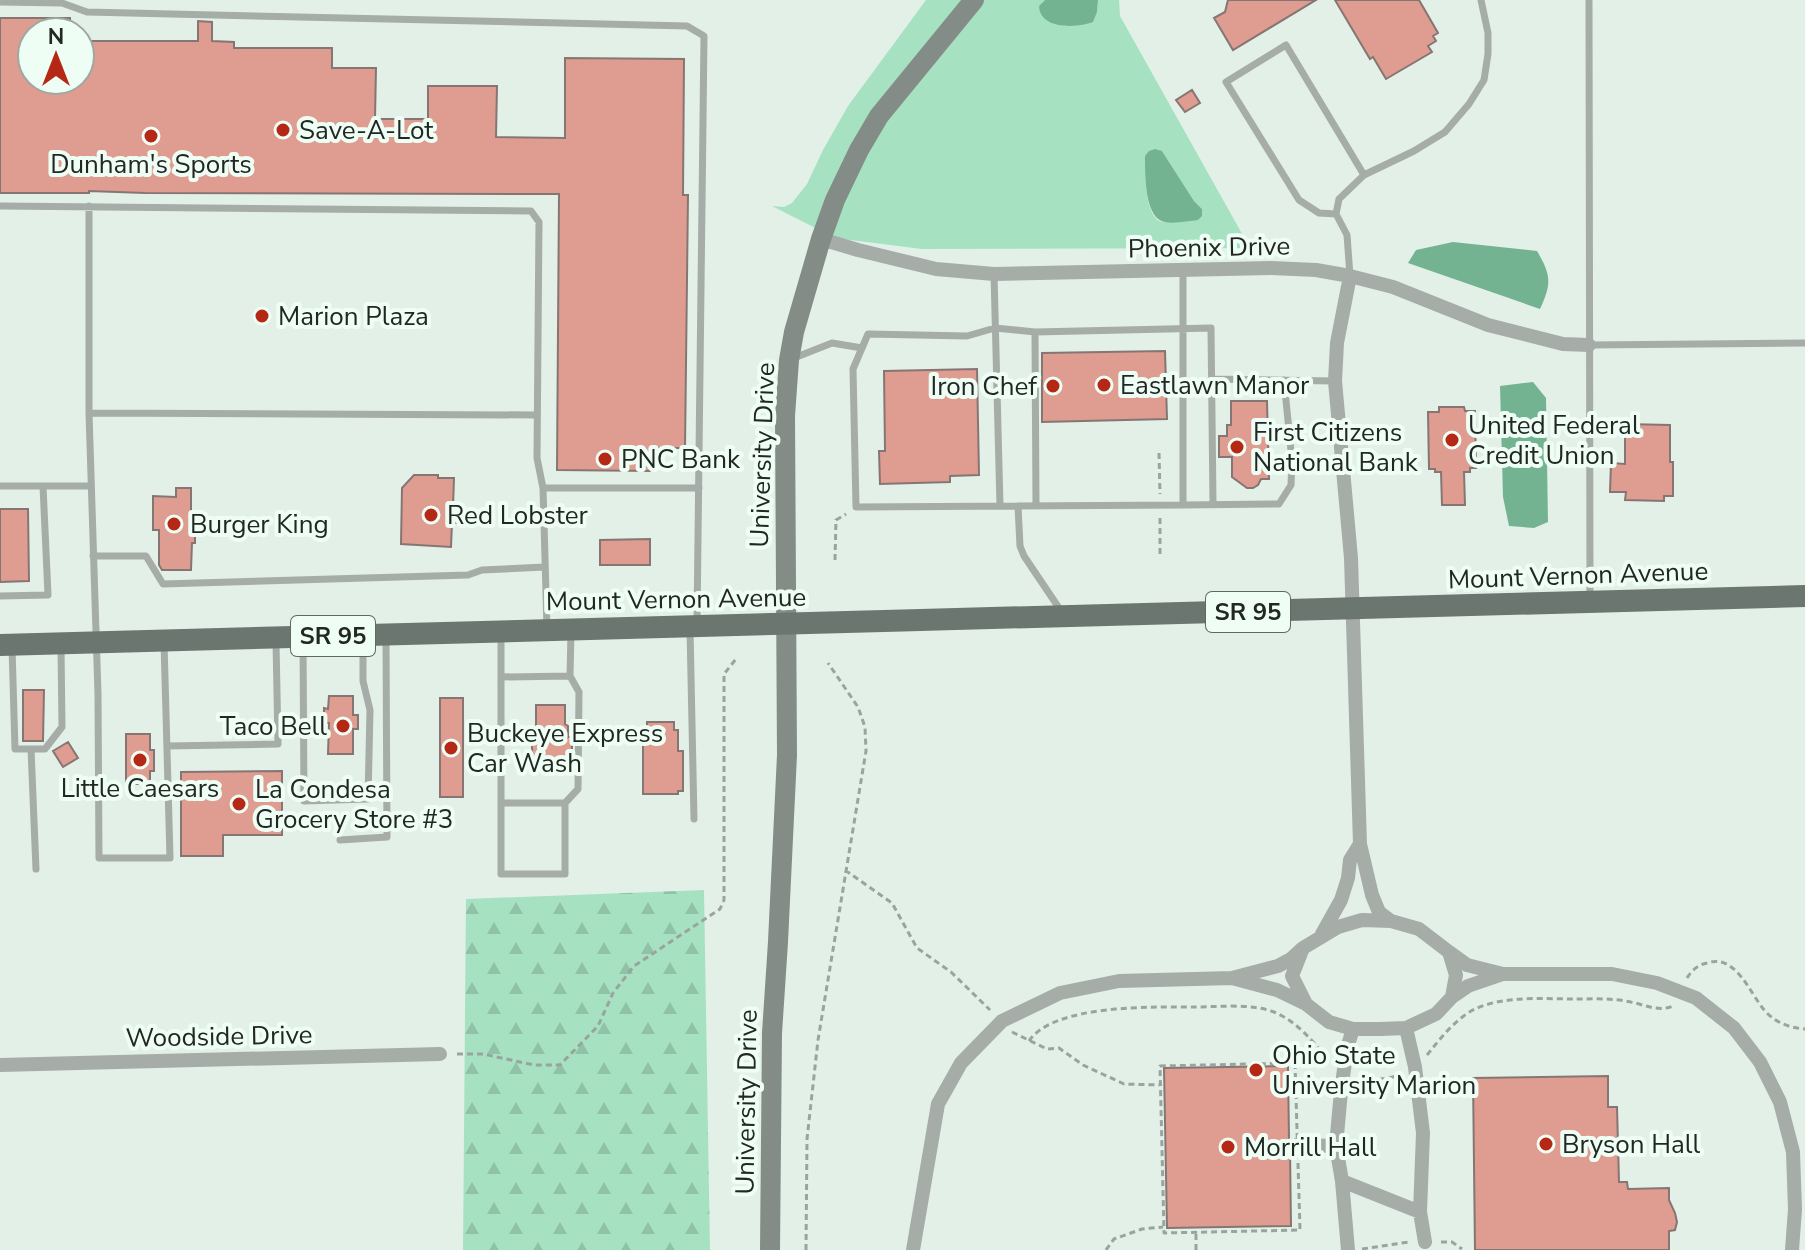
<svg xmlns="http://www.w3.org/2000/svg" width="1805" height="1250" font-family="'Nunito Sans',sans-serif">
<defs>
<pattern id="forest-firs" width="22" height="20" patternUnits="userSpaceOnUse" patternTransform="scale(2)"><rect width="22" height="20" fill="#a6e2c1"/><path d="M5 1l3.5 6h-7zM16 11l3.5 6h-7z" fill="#8fc2a6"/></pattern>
</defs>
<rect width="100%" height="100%" fill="#e2f0e8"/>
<path fill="#a6e2c1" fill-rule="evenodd" d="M926,0H1045L1039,7L1097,12L1098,0H1119L1120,16L1250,248L922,249L835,238L772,206L784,207L792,203L807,184L823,150L848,106ZM1162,151L1194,201L1202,209C1193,212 1172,223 1164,222C1144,221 1145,170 1145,156Z"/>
<path fill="url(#forest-firs)" d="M704,890L710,1250H463L466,899Z"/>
<path fill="#74b392" d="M1045,0H1098L1097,12L1093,22C1077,28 1040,30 1039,6Z
M1155,149L1162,151L1194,201L1202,209V216L1198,220C1188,221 1175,224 1165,222C1144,219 1145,172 1145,156L1149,151Z
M1453,242L1537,251C1551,275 1552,283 1540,309L1408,263L1416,250Z
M1533,382L1546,398L1548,522L1534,528L1509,526L1503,497L1500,386Z"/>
<path fill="#df9c90" stroke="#857674" stroke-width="2" d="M1228,0H1316L1233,50L1214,18L1225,12Z
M1335,0H1419L1438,33L1433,36L1436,41L1428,46L1432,52L1386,79L1373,57L1370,59Z
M0,18H70V32H32V80H80V41H198V21L212,22V41L234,42V48H332V68H376L375,119H428V86H497L496,137L565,138V58L684,59L683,195H688L685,448H652V471L557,470L559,194L145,193L89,191V193H0Z
M1192,90L1200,103L1185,112L1176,100Z
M1165,351L1167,419L1042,422V353Z
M977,369L979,475L950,476V482L880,484L879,451H885L884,371Z
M1231,401H1267L1269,479H1261L1258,485L1253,488H1247L1232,477V457H1219V436H1227V425H1231Z
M1439,407H1464L1465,411H1475L1476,468H1470V472H1464L1465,505H1442L1441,472H1435V469H1429L1428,412H1439Z
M1625,424L1670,425V462H1673V496H1664V501L1625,500L1626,492H1610L1611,463L1625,464Z
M414,475H438V478H454L453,508H460L459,523H452L451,547L401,544L402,488Z
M176,488H191V515L195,516V543H192L191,570H162L159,565V530H153V496L176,497Z
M0,509H28L29,581L0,582Z
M650,539V565H600V540Z
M23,690H44L43,741H23Z
M329,696H353V715H358V729H353V754H328L329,723H324V708L328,709Z
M440,698H463V797H440Z
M536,705H565V724L568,726V737H572V754H568V767H532V731L536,726Z
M647,722H674V730H678V751H683V791H678V794H643V730H647Z
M126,734H150V750H154V771H150V784H126Z
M68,742L78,758L63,767L53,751Z
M282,771V835H223V856H181V772Z
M1288,1066L1289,1139L1287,1146L1290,1151L1291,1226L1167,1228L1164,1068Z
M1608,1076V1107H1617L1619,1182H1627L1628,1189L1669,1188V1200L1675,1213L1677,1222L1675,1230L1669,1231V1250H1475L1473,1078Z"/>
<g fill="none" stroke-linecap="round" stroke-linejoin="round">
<path stroke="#99a49e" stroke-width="3" stroke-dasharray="6 4" stroke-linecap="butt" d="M1159,453L1160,494
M1160,518V554
M835,560L836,520L846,514
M845,870L892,903L917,948L951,972L990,1010
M1687,978C1692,970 1698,965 1707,963C1736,953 1750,994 1765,1011C1776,1023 1790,1028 1805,1029
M1012,1032L1047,1049L1059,1048L1083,1065L1124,1084L1159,1085
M1029,1041C1054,1004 1153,1007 1194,1007C1217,1007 1251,1003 1274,1012C1298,1022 1312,1041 1329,1060
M457,1054H483L534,1065H560L598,1026L613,993L634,966L720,909L724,900V674L736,659
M1427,1055C1440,1039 1453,1022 1471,1011C1501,995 1542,999 1576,999C1592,999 1609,998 1625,1001C1642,1003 1657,1013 1673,1006
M1295,1063L1300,1230L1164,1233L1160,1066Z
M1359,1078C1373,1080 1386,1080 1399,1075
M1196,1234V1250
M1441,1242H1452L1462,1249
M1362,1249L1409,1242
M806,1250L807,1139L818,1040L866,751L865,727L858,707L828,663
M1106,1250L1114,1239L1142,1229L1163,1227"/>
<path stroke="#a6aca8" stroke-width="7" d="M1589,0L1590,601
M0,2L62,3L87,12L687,26L704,36L697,622
M0,206L531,211L539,222L537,458L543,488L547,628
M89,206V413L98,694L99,858H170L164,642
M1336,214L1319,213L1299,200L1226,82L1286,45L1364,175
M994,274L1000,506
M1350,276L1347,235L1336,214L1339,199L1364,175L1414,151L1445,132L1469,104L1484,80L1488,54V33L1481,0
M1035,332L995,328L967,336L868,334L853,369L856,507L1183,505V271
M1589,345L1805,343
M794,358L832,343L862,348
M1212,379L1335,381
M89,413L537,415
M0,486H91
M543,488H699
M1183,505L1279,504L1291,485L1292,461L1284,380
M1018,506L1020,546L1024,556L1061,611
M1036,506L1035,332L1211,328L1213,504
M93,556H146L163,584L468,575L482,570L545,567
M0,596L48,595L43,486
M690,629L694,819
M501,634V874H565V803
M303,639L304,801L368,799L370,710L363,681V638
M12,647L15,749H45L62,727L61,648
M501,677L570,676
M167,746L278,744L276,642
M31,749L36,869
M501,803H565L578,789L579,692L570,676L571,632
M340,840L387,837L386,637"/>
<path stroke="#a6aca8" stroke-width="14" d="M821,239L858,250L936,269L994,274L1271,268L1316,270L1350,276L1393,287L1488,325L1563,344L1589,345
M1350,276L1337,343L1335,381L1351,558L1360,844L1372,895L1379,912L1391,921
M1322,934L1341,900L1348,878L1350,860L1360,844
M1449,952L1467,965L1503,974
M1232,978L1277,990L1306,1004L1329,1022L1353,1029H1380L1406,1028L1436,1014L1452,997L1456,975L1449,952L1419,929L1391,921L1362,920L1338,927L1303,948L1292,976L1306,1004
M1452,997L1468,986L1503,974H1612L1657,983L1696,998L1734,1028L1760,1062L1780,1102L1793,1152L1795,1209L1792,1250
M1406,1028L1415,1067L1423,1133L1420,1212L1425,1242
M0,1065L440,1054
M1297,1145L1336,1146
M1342,1181L1420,1212
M913,1250L938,1104L961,1063L1002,1021L1060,993L1119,981L1232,978L1278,966L1291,959L1303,948
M1348,1250L1342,1181L1336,1146L1341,1091L1347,1048L1353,1029"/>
<path stroke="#848c87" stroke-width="20" d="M770,1250L772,1033L778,942L787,755L785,416L789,360L794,332L821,239L835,200L859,150L879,116L974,0"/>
<path stroke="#6b7670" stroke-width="22" d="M0,645C602,626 1203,615 1805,596"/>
</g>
<g fill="#b52816" stroke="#effef5" stroke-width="3">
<circle cx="283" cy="130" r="8"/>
<circle cx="151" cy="136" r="8"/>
<circle cx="262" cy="316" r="8"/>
<circle cx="1104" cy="385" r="8"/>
<circle cx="1053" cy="386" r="8"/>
<circle cx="1452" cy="440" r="8"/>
<circle cx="1237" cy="447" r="8"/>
<circle cx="605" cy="459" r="8"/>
<circle cx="431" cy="515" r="8"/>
<circle cx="174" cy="524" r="8"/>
<circle cx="343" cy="726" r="8"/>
<circle cx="451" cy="748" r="8"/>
<circle cx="140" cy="760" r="8"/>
<circle cx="239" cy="804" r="8"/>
<circle cx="1256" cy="1070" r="8"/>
<circle cx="1546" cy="1144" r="8"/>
<circle cx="1228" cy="1147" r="8"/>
</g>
<g text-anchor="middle" stroke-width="8" stroke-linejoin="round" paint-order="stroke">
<g fill="#effef5" stroke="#606863" stroke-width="2">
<rect x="1206" y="592" width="84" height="40" rx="6"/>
<rect x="291" y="616" width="84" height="40" rx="6"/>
</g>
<g font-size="24" font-weight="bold" fill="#222724">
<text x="1248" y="620">SR 95</text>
<text x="333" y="644">SR 95</text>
</g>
<g font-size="26" fill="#222724" stroke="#effef5" text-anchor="start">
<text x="299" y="139">Save-A-Lot</text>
<text x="151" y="173" text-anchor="middle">Dunham's Sports</text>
<text x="278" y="325">Marion Plaza</text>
<text x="1120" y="394">Eastlawn Manor</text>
<text x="1037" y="395" text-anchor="end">Iron Chef</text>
<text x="1468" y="434">United Federal<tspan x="1468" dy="30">Credit Union</tspan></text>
<text x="1253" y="441">First Citizens<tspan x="1253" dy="30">National Bank</tspan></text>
<text x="621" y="468">PNC Bank</text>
<text x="447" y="524">Red Lobster</text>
<text x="190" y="533">Burger King</text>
<text x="327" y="735" text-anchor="end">Taco Bell</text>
<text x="467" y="742">Buckeye Express<tspan x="467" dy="30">Car Wash</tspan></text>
<text x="140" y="797" text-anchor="middle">Little Caesars</text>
<text x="255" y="798">La Condesa<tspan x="255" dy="30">Grocery Store #3</tspan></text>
<text x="1272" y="1064">Ohio State<tspan x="1272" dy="30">University Marion</tspan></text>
<text x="1562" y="1153">Bryson Hall</text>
<text x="1244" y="1156">Morrill Hall</text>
</g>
<g font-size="26" fill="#222724" stroke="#effef5">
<text transform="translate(1209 247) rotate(-1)" y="9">Phoenix Drive</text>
<text transform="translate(762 455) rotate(-88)" y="9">University Drive</text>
<text transform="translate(1578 575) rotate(-2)" y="9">Mount Vernon Avenue</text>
<text transform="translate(676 599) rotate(-1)" y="9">Mount Vernon Avenue</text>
<text transform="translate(219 1036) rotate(-1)" y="9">Woodside Drive</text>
<text transform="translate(746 1102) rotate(-89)" y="9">University Drive</text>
</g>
</g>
<g transform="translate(56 56)"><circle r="38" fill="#effef5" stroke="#9da8a1" stroke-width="2"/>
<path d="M0-6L14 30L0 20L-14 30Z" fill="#b52816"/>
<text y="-12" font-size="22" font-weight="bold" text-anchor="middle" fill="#222724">N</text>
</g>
</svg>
